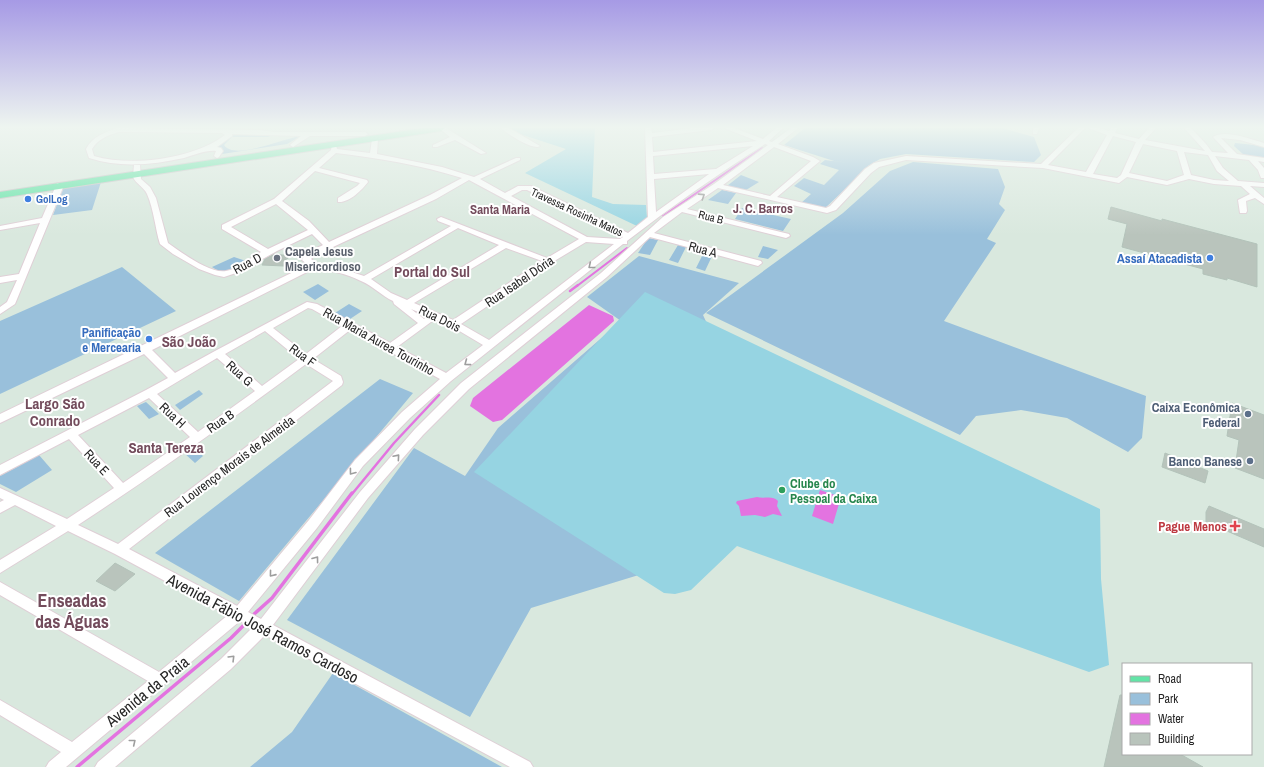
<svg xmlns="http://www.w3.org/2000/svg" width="1264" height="767" font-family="'Archivo Narrow',sans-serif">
<rect width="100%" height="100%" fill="#d9e8de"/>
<path fill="#99c0db" d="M805,128H1002L1034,137L1041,155L1034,162L906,154L880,159L868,166L869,167L824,209L801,203L811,194L794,186L804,178L824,185L839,170L820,164L825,160L850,163L834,161L784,145Z
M232,134L270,136L268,137H232L224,145C234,161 284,138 301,136L287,144L222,154V149L216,145L228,139Z
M1235,143L1264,146V159L1244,155L1234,146Z
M913,162L998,169L1005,187L999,204L1005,210L987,239L996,243L944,321L1146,396L1142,438L1128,452L1067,418L1021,410L976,416L960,435L706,313L843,213L890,171Z
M741,175L759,182L746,190L727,186Z
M101,182L92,210L53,215L63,188Z
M722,190L736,193L728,204L708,200Z
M742,208L791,219L783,231L735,219Z
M648,238L658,240L650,255L638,253Z
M678,245L686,247L678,263L669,260Z
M763,246L778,250L768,259L758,257Z
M704,252L713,254L705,271L696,268Z
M639,256L739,283L703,315L709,328L717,551L531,608L470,717L287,620L414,448L465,476L498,428L621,321L587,297Z
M234,257L246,261L224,272H220L212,267Z
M122,267L176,311L0,394V321Z
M318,284L329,291L315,300L303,292Z
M349,304L362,311L347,321L335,313Z
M380,379L413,393L239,601L155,553Z
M199,390L203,394L180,410L175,405Z
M146,402L159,414L149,419L137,406Z
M193,447L203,456L195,463L183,452Z
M39,455L52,470L16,492L0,484V476Z
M333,673L502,767H250L292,732Z"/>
<path fill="#96d4e2" d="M507,128H595L592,197L613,204L646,205L647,218L637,226L525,173L566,149L517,133Z
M645,292L1100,509L1101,579L1109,665L1089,672L737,546L691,590L675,594L664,593L474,472Z"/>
<path fill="#e373e0" d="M589,305L613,316L614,321L502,420L493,422L470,406L473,398Z
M820,490L841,497L833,524L812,516Z
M757,497C765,499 773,495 778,501L777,506L782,516L773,514L765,517L755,515L741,516L739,506L736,503L737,501Z"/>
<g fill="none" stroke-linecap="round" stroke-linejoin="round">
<path stroke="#e373e0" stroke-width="2" d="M663,216L762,148
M577,286L627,248"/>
<path stroke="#e373e0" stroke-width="2.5" d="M570,291L578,285
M352,494L394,443L439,395"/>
<path stroke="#e373e0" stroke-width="3.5" d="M252,616L272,598L352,493
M77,767L231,638L246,623"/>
</g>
<path fill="#b9c4bc" stroke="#b3c3ba" d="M1111,207L1162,221V219L1257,244V287L1227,278V280L1203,274V269L1122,247L1127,224L1108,219Z
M274,254L291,256L285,260L284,266L262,265L265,259Z
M1232,403L1264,415V479L1235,468L1239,440L1227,436Z
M1165,453L1208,471L1205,483L1162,467Z
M1209,506L1264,529V547L1206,522V512Z
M115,563L135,574L115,591L96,581Z
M1120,695H1123V754H1180L1203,767H1104Z"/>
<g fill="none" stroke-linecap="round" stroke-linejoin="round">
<defs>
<path id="minor" d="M117,128L260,130L274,132H365L368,134L365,136H310L293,147L290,145L291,144L301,136L232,134V136L217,147L221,148L223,151L219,157L217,158L214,156L216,151C205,150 195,155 184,158C152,165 120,168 89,158L86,149C93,136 104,133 117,128ZM119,132L222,133L225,135C193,159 132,167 94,156L92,149C98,139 108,135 119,132Z
M439,128H446L486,153L481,154L455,140L437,147H433V145L450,137Z
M501,128H509L540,146C534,151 507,134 501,128Z
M645,128H651L652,133L693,128H714L711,130L652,137L653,152L757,141L724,128H734L763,139L776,128H783L769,141L772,142L791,128H798L778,144L813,157L820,161L777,197L826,208L830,206L865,169L874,163L906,156L1041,164L1078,128H1085L1048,165L1086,172L1107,135L1088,128H1099L1109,131L1111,128H1117L1115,133L1139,139L1149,128H1156L1145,140L1205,151L1184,128H1191L1206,144L1212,152L1228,153L1213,137C1224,129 1251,139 1264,143V147L1240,140L1221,138L1237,154L1264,158V162L1258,161L1264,168V178H1261L1258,170L1249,160L1215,156L1223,168L1238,181L1264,183V187L1250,186L1264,198V204L1255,198L1246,201L1247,211L1246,213H1240L1238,200L1250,194L1241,186L1214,184L1189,179L1167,185L1127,177L1119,183L1043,168L906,160L879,167L871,173L836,210L827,213L718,188L687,209L789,234L790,236L786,238L682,212L654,233L761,261L762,263L758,266L650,237L607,277L469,389L423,435L368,498L273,625L530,762L533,767H510L265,635L231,669L115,767H95L98,762L221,659L252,628L240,621L66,767H46L49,762L61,752L0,715V700L72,742L148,681L0,595V582L159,672L228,615L115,554L68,531L0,573V560L56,526L15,505L0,513V502L4,500L0,498V488L67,519L114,488L69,439L0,475V465L146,390L168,378L144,354L0,423V414L308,265L302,260C306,252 315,249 323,245L312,234L277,251L239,272L224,277L215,275L199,269L173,254L160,244C155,228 154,210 147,194C144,187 136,184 133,177L134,165H140L141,179L150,187L156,198L168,243C181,252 210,274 226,271C239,269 250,258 261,252L222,229V225L274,199L331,150L332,145H336L337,149L370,153L372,139L375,137L378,139L377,154L442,167L474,177L516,158H520V160L480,179L505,193L518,186H531L628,233L648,217ZM1113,136L1136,142L1121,175L1117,178L1093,174ZM765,144L768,145L714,184L663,217L601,273L461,383L415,429L360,492L261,619L248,612L317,528L363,466L410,418L451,381L623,244H627V241C672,206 718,174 765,144ZM1143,144L1177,151L1184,175L1167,181L1129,173ZM753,146L716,169L654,174L653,156ZM774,147L811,161L770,196L723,185ZM1184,152L1208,155L1217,171L1229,181L1214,180L1191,175ZM336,153C378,158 421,165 462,178L430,195L329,242L309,221L282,201L315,171L360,183L357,186L338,198V202C349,203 362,190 368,182L367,180L319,168ZM709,174L656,212L654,179ZM469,180L579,239L547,258L441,217L437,219L438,221L451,226L364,276L330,265L316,263L311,259L314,256L332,249L333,247L436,199ZM522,190H527L623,237L620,239L587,237L511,196ZM276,204L308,230L268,249L231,227ZM458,228L499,245L407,300L391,293L371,279ZM586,242L614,244L489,340L461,324L551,263ZM506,248L542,261L453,320L414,303ZM315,268C330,270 347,274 361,281C373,286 382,296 393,301L394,304L418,323L390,343L317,304L307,302L215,351L175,373L152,350ZM308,308L312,309L342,326L306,354L273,328ZM411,309L428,316L424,319ZM435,319L451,326L483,345L446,373L397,347ZM350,330L440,379L402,412L355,460L309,520L237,606L129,549L342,385L343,382L341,376L313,359ZM265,331L299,359L262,386L225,354ZM217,358L255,391L198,432L157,394ZM306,364L333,381L118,544L78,525C156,474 232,419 306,364ZM149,398L190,437L123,483L78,435Z
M1033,128H1039L1037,134H1033Z
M57,183H63L64,185L15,304L0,314V307L7,302L17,280L0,283V277L19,274L40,223L0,230V226L42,218Z"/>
<path id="major" d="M423,128H445L441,131L0,198V192Z"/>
</defs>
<use href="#minor" stroke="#dfcfd6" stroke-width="2"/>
<use href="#major" stroke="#c7c7c7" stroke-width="2"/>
<use href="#minor" fill="#fff" fill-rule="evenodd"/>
<use href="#major" fill="#63e4a7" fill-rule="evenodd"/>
</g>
<defs><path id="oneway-chevron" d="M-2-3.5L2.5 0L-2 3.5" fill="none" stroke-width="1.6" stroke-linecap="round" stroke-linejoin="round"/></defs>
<g stroke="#9e9e9e">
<use href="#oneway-chevron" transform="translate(702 196) rotate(-33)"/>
<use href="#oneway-chevron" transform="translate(591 266) rotate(141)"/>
<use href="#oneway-chevron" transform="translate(467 363) rotate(143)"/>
<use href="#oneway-chevron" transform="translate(397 457) rotate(-49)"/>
<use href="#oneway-chevron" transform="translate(352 472) rotate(127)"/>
<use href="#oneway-chevron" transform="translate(316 559) rotate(-53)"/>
<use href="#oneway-chevron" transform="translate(272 574) rotate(129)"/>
<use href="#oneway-chevron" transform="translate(232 658) rotate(-45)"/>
<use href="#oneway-chevron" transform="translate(133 742) rotate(-39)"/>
</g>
<linearGradient id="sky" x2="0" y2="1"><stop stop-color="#a69ae5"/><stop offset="0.54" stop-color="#eef5f0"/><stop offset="1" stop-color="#eef5f0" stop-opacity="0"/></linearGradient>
<rect width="1264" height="235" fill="url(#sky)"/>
<g fill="#3f7fe0" stroke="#fff" stroke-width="1.5">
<circle cx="28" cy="199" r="4"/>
<circle cx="1210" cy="258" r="4"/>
<circle cx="149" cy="339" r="4"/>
</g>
<circle fill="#6b7280" stroke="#fff" stroke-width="1.5" cx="277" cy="258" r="4"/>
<g fill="#5c6f8a" stroke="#fff" stroke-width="1.5">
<circle cx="1248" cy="414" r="4"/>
<circle cx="1250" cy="461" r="4"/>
</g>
<circle fill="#2e9e5b" stroke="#fff" stroke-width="1.5" cx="782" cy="490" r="4"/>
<path fill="#e0444e" stroke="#fff" stroke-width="1.5" d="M1233 520h4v4h4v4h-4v4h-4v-4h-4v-4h4z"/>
<g text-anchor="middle" stroke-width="4" stroke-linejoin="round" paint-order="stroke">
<g font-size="11" font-weight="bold" fill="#366cbe" stroke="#fff" text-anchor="start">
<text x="36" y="203">GolLog</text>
</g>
<g font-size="11" fill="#272727" stroke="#fff">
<text transform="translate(577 212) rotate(25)" y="4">Travessa Rosinha Matos</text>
<text transform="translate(711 217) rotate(14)" y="4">Rua B</text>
</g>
<g font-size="13" font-weight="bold" fill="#734c5c" stroke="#fff">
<text x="763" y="213">J. C. Barros</text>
<text x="500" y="214">Santa Maria</text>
</g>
<g font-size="13" fill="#272727" stroke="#fff">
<text transform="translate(703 249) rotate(15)" y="5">Rua A</text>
<text transform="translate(247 263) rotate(-28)" y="5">Rua D</text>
<text transform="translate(519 281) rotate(-34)" y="5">Rua Isabel Dória</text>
<text transform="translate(440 318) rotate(26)" y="5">Rua Dois</text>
<text transform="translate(379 341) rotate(29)" y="5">Rua Maria Aurea Tourinho</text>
<text transform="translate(303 355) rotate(36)" y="5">Rua F</text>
<text transform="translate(240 373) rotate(42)" y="5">Rua G</text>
<text transform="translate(173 415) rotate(43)" y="5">Rua H</text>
<text transform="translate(220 421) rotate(-35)" y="5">Rua B</text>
<text transform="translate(97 462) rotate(47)" y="5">Rua E</text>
<text transform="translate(229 466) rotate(-37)" y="5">Rua Lourenço Morais de Almeida</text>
</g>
<g font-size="13" font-weight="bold" fill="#5b616d" stroke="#fff" text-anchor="start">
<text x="285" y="256">Capela Jesus<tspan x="285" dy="15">Misericordioso</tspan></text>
</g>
<g font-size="13" font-weight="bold" fill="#366cbe" stroke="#fff" text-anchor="end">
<text x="1202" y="263">Assaí Atacadista</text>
<text x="141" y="337">Panificação<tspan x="141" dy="15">e Mercearia</tspan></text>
</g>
<g font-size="13" font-weight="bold" fill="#4e5e75" stroke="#fff" text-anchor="end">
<text x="1240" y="412">Caixa Econômica<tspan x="1240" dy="15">Federal</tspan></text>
<text x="1242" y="466">Banco Banese</text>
</g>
<g font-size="13" font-weight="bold" fill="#27864d" stroke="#fff" text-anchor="start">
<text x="790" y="488">Clube do<tspan x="790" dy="15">Pessoal da Caixa</tspan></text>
</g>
<g font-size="13" font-weight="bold" fill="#be3a42" stroke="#fff" text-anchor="end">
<text x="1227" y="531">Pague Menos</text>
</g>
<g font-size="15" font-weight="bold" fill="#734c5c" stroke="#fff">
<text x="432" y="277">Portal do Sul</text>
<text x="189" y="347">São João</text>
<text x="55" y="409">Largo São<tspan x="55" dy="17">Conrado</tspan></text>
<text x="166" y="453">Santa Tereza</text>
</g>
<g font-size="16" fill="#272727" stroke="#fff">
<text transform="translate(263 628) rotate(28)" y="6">Avenida Fábio José Ramos Cardoso</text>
<text transform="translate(147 691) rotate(-39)" y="6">Avenida da Praia</text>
</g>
<g font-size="18" font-weight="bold" fill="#734c5c" stroke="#fff">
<text x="72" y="607">Enseadas<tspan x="72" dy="21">das Águas</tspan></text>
</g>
</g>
<rect x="1122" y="663" width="130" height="92" fill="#ffffff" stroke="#a9a9a9"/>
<rect x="1130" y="676" width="20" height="6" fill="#63e4a7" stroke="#a9a9a9"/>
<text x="1158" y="683" font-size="12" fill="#272727">Road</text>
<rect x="1130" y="693" width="20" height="12" fill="#99c0db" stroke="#a9a9a9"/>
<text x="1158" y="703" font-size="12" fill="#272727">Park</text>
<rect x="1130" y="713" width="20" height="12" fill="#e373e0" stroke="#a9a9a9"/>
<text x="1158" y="723" font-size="12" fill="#272727">Water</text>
<rect x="1130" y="733" width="20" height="12" fill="#b9c4bc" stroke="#a9a9a9"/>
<text x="1158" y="743" font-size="12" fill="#272727">Building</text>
</svg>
